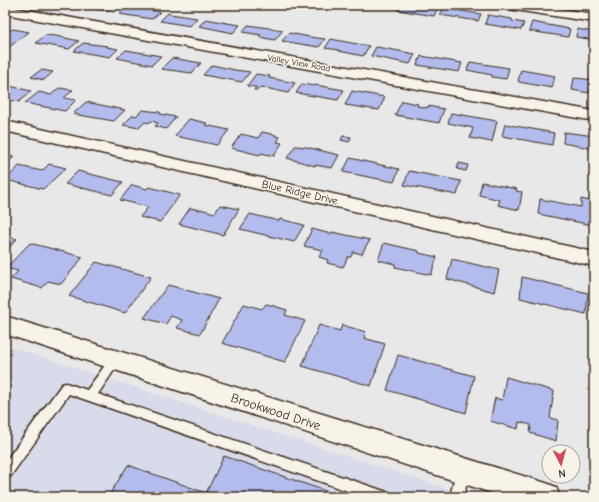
<svg xmlns="http://www.w3.org/2000/svg" width="599" height="502" font-family="'Comic Neue',sans-serif">
<rect width="100%" height="100%" fill="#e9e8e9"/>
<filter id="ink" filterUnits="userSpaceOnUse"><feTurbulence type="fractalNoise" baseFrequency=".025" numOctaves="2"/><feDisplacementMap in="SourceGraphic" scale="8" xChannelSelector="R" yChannelSelector="G"/><feConvolveMatrix kernelMatrix="1 2 1 2 8 2 1 2 1" color-interpolation-filters="sRGB"/></filter>
<g filter="url(#ink)">
<path fill="#d8dbea" d="M5,345L473,497H5Z"/>
<path fill="#b2bdee" stroke="#3b2a1e" d="M84,5H122L114,12L82,7Z
M371,5H393L391,8Z
M400,5H417L437,9L434,16L397,10Z
M128,6L133,7L160,12L152,19L119,14Z
M444,8L455,10L481,14L478,21L440,15Z
M168,13L170,14L197,18L190,26L160,21Z
M488,15L512,19V21L524,23L521,30L485,24Z
M206,19L227,23L240,25L233,33L199,26Z
M532,22L570,29L568,37L529,31Z
M248,25L283,30L275,40L259,37L261,35L242,32Z
M13,29L29,32L5,50V34Z
M577,29L594,32V40L576,37Z
M289,33L310,37L325,39L319,47L282,41Z
M45,35L56,36L79,41L69,49L36,43Z
M331,39L346,42L369,46L363,56L339,51V50L325,48Z
M83,43L108,46L107,47L118,49L110,57L74,51Z
M376,47L388,49L415,54L410,64L371,56Z
M126,50L161,56L152,65L117,58Z
M421,56L427,57L462,63L459,72L417,65Z
M172,58L201,63L192,73L161,69Z
M470,62L509,68L506,79L492,77V75L467,70Z
M212,65L235,70L250,72L242,82L203,75Z
M41,70L53,72L44,80L31,77Z
M521,70L555,76L552,88L519,82L518,81Z
M256,74L270,76L269,78L295,83L288,93L261,87L258,90H254L256,87L247,86Z
M574,78L594,80V91L589,90V93L572,90Z
M302,84L314,86L315,85L344,90L338,100L296,93Z
M5,85L31,91L19,102L5,99Z
M59,88L73,90L64,98L76,100L65,111L25,103L39,92L51,95Z
M352,91L385,97L379,110L345,105Z
M402,101L418,104L417,106L427,108L428,106L444,109L439,123L395,115Z
M86,102L125,110L114,121L73,114Z
M142,110L159,112L161,113L160,114L176,117L166,129L155,126L158,123L151,121L149,123L145,122L139,128L123,125L133,115L136,116Z
M451,113L497,121L492,142L470,138L473,128L448,123Z
M189,119L207,123L205,125L229,130L217,145L175,136Z
M505,124L554,133L552,145L502,136Z
M262,132L276,135L275,136L280,137L277,142L282,143L274,156L261,153L260,155L231,148L241,134L258,138Z
M564,132L594,136V149L563,143Z
M343,136L351,137L349,142L341,140Z
M295,146L306,147L339,155L332,168L315,165V166L287,158Z
M5,155L14,157L5,165Z
M350,158L399,169L394,182L343,172Z
M459,163L468,165L466,171L457,169Z
M49,164L66,168L43,189L6,180L19,166L42,171Z
M78,171L106,178L123,182L112,195L65,184Z
M409,171L461,181L457,195L404,185Z
M482,182L517,189L516,191L522,192L519,210L498,205L500,200L479,195Z
M132,185L147,189L149,187L180,195L160,222L140,217L148,207L120,200Z
M540,199L581,207V199L594,202L592,225L538,214Z
M220,205L239,209L223,235L179,224L190,208L200,210V209L215,213Z
M250,214L279,221L280,219L304,225L294,242L240,229Z
M312,229L331,234L332,232L370,240L368,244H367L362,254L353,252L351,257H348L343,267L327,263L328,260L319,257L323,250L304,246Z
M5,236L17,239L5,252Z
M30,243L83,257L61,284L48,281L42,288L11,279L18,271L6,268Z
M384,243L419,251V253L437,257L431,275L395,267V264L378,260Z
M452,259L499,270L494,292L447,279Z
M96,262L151,277L125,313L69,296Z
M522,277L588,293L586,314L520,298Z
M168,285L219,299L200,334L177,328L182,320L171,316L166,324L144,318Z
M244,304L262,309L266,304L274,306L287,310L285,315L305,321L285,362L222,343Z
M319,325L340,331L342,325L366,332L364,338L385,344L371,386L302,366Z
M398,355L474,376L466,413L387,390Z
M506,377L554,391L550,418L558,420L556,441L530,433L531,425L519,422L518,429L490,421L495,398L502,400Z
M593,426H594V451L592,450Z
M224,456L343,497H108L128,465L206,493Z"/>
<g fill="none" stroke-linecap="round" stroke-linejoin="round">
<defs>
<path id="lane" d="M115,355L119,357L121,360L98,394L384,491L389,492L391,497H365L69,394L10,477L5,479V462L62,384L66,383L87,390L111,357Z
M462,464L467,466L469,470L464,497H450L457,466Z"/>
<path id="street" d="M501,5H535L594,14V22L508,9L503,8Z
M5,6L594,111V121L5,14Z
M5,121L594,252V266L5,131Z
M5,316L546,483L556,487L560,497H504L5,334Z"/>
</defs>
<use href="#lane" stroke="#3b2a1e" stroke-width="3"/>
<use href="#street" stroke="#3b2a1e" stroke-width="3"/>
<use href="#lane" fill="#f7f3e8" fill-rule="evenodd"/>
<use href="#street" fill="#f7f3e8" fill-rule="evenodd"/>
</g>
</g>
<g text-anchor="middle" stroke-width="3" stroke-linejoin="round" paint-order="stroke">
<g font-size="9" fill="#3b2a1e" stroke="#f7f3e8">
<text transform="translate(299 63) rotate(10)" y="3">Valley View Road</text>
</g>
<g font-size="11" fill="#3b2a1e" stroke="#f7f3e8">
<text transform="translate(300 192) rotate(13)" y="4">Blue Ridge Drive</text>
</g>
<g font-size="13" fill="#3b2a1e" stroke="#f7f3e8">
<text transform="translate(276 411) rotate(18)" y="5">Brookwood Drive</text>
</g>
</g>
<rect width="599" height="502" fill="none" stroke="#f7f3e8" stroke-width="20"/>
<rect x="10" y="10" width="579" height="482" fill="none" stroke="#3b2a1e" stroke-width="1.5" filter="url(#ink)"/>
<g transform="translate(561 464) rotate(174)"><circle r="19" fill="#f7f3e8" stroke="#aca397"/>
<path d="M0-3L7 15L0 10L-7 15Z" fill="#d1495b"/>
<text y="-6" font-size="11" font-weight="bold" text-anchor="middle" fill="#3b2a1e">N</text>
</g>
</svg>
